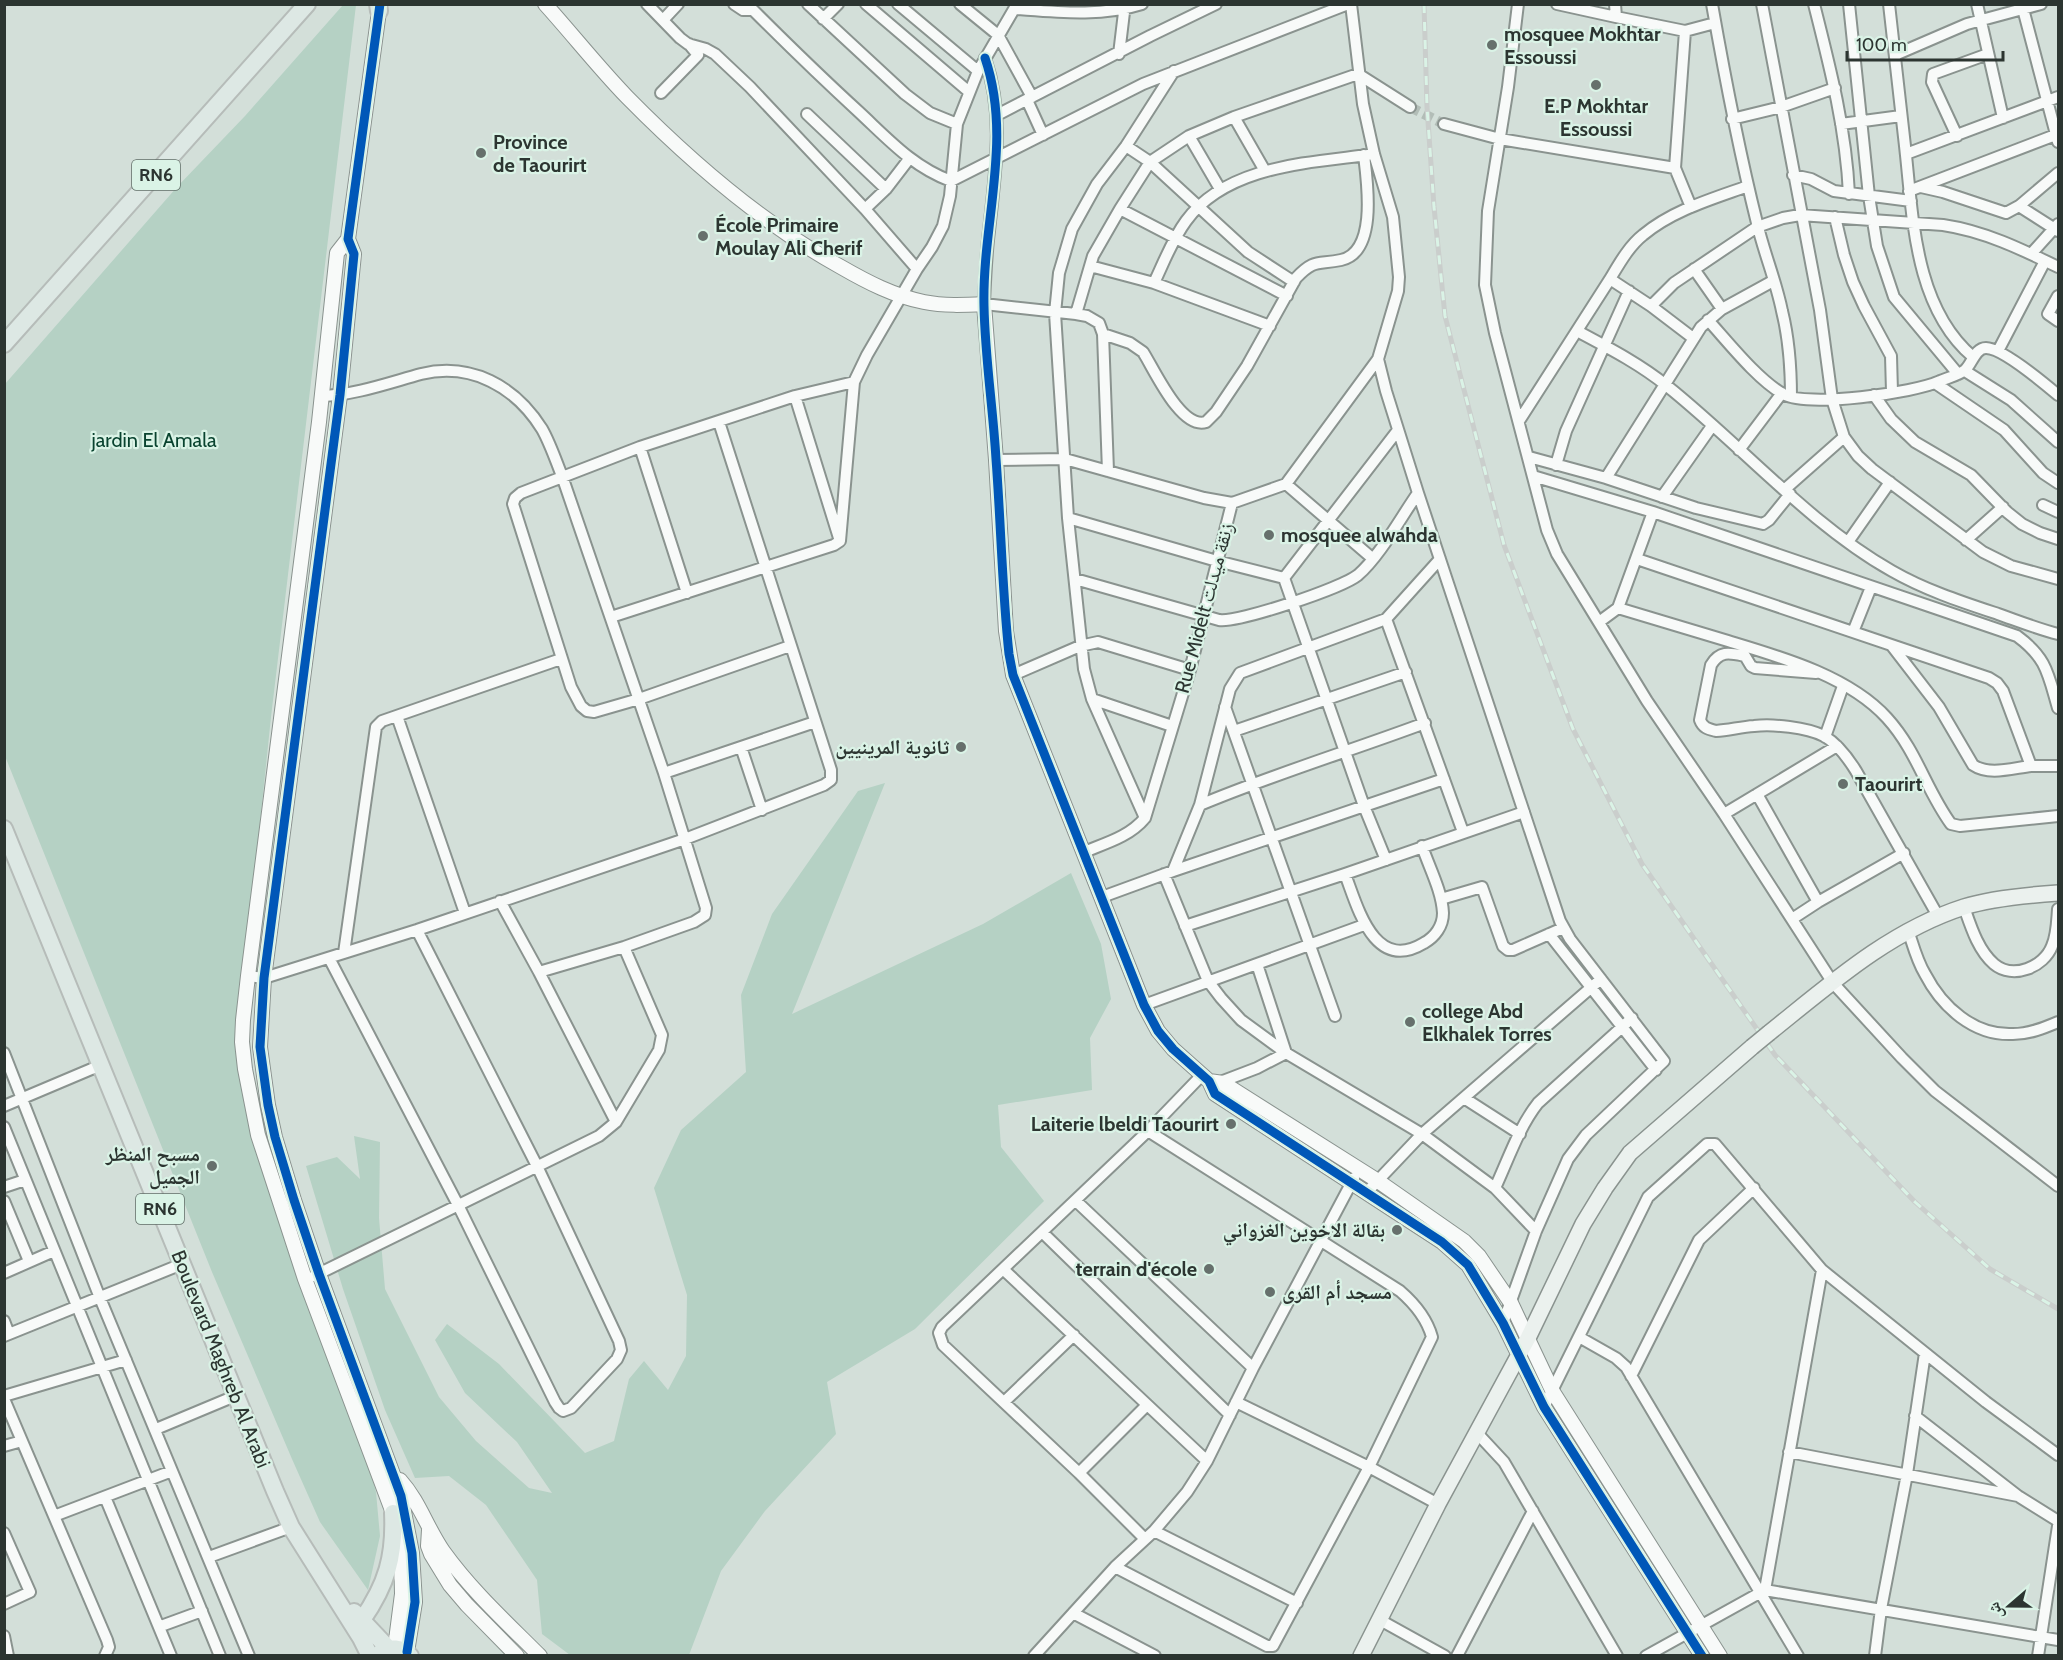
<svg xmlns="http://www.w3.org/2000/svg" width="2063" height="1660" font-family="Cabin,'Noto Naskh Arabic',sans-serif">
<rect width="100%" height="100%" fill="#d3dfd9"/>
<path fill="#b5d1c4" d="M343,5H356L271,717L243,987L253,1130L362,1437L376,1492L380,1536L368,1590L320,1522L292,1459L212,1272L5,756V384L177,187L245,116Z
M885,783L792,1014L983,924L1071,873L1101,944L1111,999L1090,1038L1092,1090L998,1105L1001,1147L1044,1201L915,1329L827,1382L836,1434L765,1511L721,1571L689,1655H570L542,1634L537,1580L486,1505L449,1476L415,1478L385,1410L343,1289L306,1166L337,1157L360,1179L354,1136L380,1142L379,1218L385,1289L439,1397L476,1441L529,1488L552,1493L517,1442L465,1393L435,1340L447,1324L499,1364L585,1453L614,1441L629,1379L644,1361L668,1390L686,1356L687,1295L654,1188L681,1130L746,1072L741,995L772,914L858,791Z"/>
<g fill="none" stroke-linecap="round" stroke-linejoin="round">
<path stroke="#b2bdb7" stroke-width="10" stroke-dasharray="10 5" stroke-linecap="butt" d="M1410,107L1444,124"/>
<defs>
<path id="minor" d="M647,4L680,38L688,44L706,49L715,54L750,87L865,209L917,269
M734,4L743,10H753
M808,4L905,94L930,113L957,124
M866,4L968,91
M898,4L978,71
M960,4L998,35L1032,97
M1518,4L1508,87L1488,211L1485,285L1495,333L1547,530L1557,554L1647,701L1724,814L1833,983L1902,1058L1935,1091L2058,1186
M1557,4L1616,17
M1615,4L1616,17L1685,31L1715,23
M1712,4C1725,78 1739,151 1757,223C1764,253 1776,281 1782,311C1789,339 1791,368 1791,397
M1762,4L1820,310L1832,399L1844,437L1858,456L1872,469L1983,552L2011,566L2058,579
M1814,4C1830,67 1846,129 1849,194
M1849,4L1869,196L1877,246L1894,297L1958,374
M1889,4C1894,52 1900,99 1905,146C1913,217 1914,307 1973,357
M1977,4L2003,118
M2022,5L2058,142
M1015,9C1057,12 1101,17 1142,4
M753,10C788,45 823,79 859,112C888,139 913,167 951,181L1143,84L1348,4
M823,19L838,4
M663,20L678,4
M1685,31L1675,168L1691,207
M1119,54L1125,4
M1895,55L1967,24L2041,4
M985,58C1005,116 995,172 989,231C986,255 985,280 984,304L1076,314L1087,316L1099,323L1103,334L1108,471
M661,93L698,55L689,44
M1027,100L1043,135
M807,114L886,189
M997,115L1150,36L1216,4
M1234,117L1265,171
M1732,119L1781,107L1835,88
M1444,124L1500,139L1675,168
M1841,124L1901,116
M1189,136L1220,189
M1957,136L1932,82L1933,74L1988,54
M1126,146L1150,162L1248,252L1294,282
M1906,154L2058,97
M1793,175L1811,179L1834,191L1911,201
M1921,187L1943,192L2006,213L2019,206L2058,173
M1909,191L2058,134
M2019,206L2058,231
M865,209L886,189L909,159
M1120,209L1287,296
M1835,217L1844,255L1853,282L1864,306L1891,356L1892,392
M2031,254L2058,224
M1090,266L1154,283L1270,326
M1694,269L1722,309
M1610,279C1619,264 1629,246 1643,235C1673,210 1712,199 1748,186
M1154,283C1164,262 1172,240 1186,221C1226,166 1307,163 1368,155
M2058,296L2048,314L2058,321
M1651,306L1674,283L1757,227L1783,218L1800,215L1943,225C1984,231 2021,249 2058,267
M1076,314L1093,256L1120,209L1150,162L1189,136L1234,117L1358,74L1410,107
M1708,320C1728,342 1757,379 1783,394C1807,408 1914,393 1940,381C1947,378 1959,375 1965,370C1972,364 1975,348 1986,348C2002,348 2045,384 2058,395
M1577,331C1607,347 1640,364 1667,386C1741,445 1809,524 1892,571C1925,590 1962,602 1998,614C2018,621 2038,629 2058,634
M1103,334L1130,343L1143,352C1154,369 1181,430 1206,422L1216,412L1247,366L1296,278C1315,258 1318,265 1341,260C1378,252 1367,181 1364,155
M1998,351L2045,261
M1378,359L1386,391L1418,493L1560,921L1570,939L1664,1061L1586,1135L1568,1159L1536,1231L1503,1323
M1965,371L2011,400L2058,442
M1935,383L2004,430L2043,473L2058,483
M1874,395L1891,419L1915,442L1971,475L2007,512L2022,524L2040,533L2058,539
M321,396C355,395 388,383 421,374C471,362 515,386 542,429C550,443 556,461 562,476L664,773L706,908L705,915L694,922L624,947L539,972
M795,396L839,538
M1519,421L1610,279L1651,306L1693,338
M640,447L687,593
M1739,450L1782,393
M1529,457L1606,478L1696,508L1763,524L1769,520L1790,494
M996,460L1065,459L1204,498L1232,503L1286,484L1378,359L1398,291L1399,277L1393,217L1374,154L1363,104L1351,4
M1556,465L1566,431L1629,291
M1533,476L1653,512L2017,636C2047,658 2048,674 2058,708
M1606,478L1701,327L1722,309L1773,281
M1286,484L1372,558
M1784,490L1844,437
M1662,497L1712,426
M2043,505L2058,512
M1068,518L1217,561L1284,578
M1966,540L2003,507
M1848,542L1890,482
M1637,559L1989,678L1997,683L2003,691L2031,766C2013,768 1989,776 1973,765L1939,707L1892,646
M1284,578L1364,806L1386,860
M1284,578L1398,430
M1075,579L1219,620C1238,623 1342,588 1358,575C1380,556 1401,517 1418,493
M1618,608C1655,619 1691,630 1728,641C1781,657 1849,676 1887,718C1917,751 1926,790 1951,824L1960,826L2058,816
M611,617L834,545L840,541L854,382L867,355L917,269L932,247L943,226L950,196L957,124L978,71L1017,4
M1386,619L1463,832
M1599,622L1618,608L1653,512
M1853,632L1871,587
M790,646L639,699L594,712L587,711L581,706L571,687L513,504L515,498L521,493L640,447L795,396L854,382
M1816,673L1755,668L1751,666L1745,656C1730,653 1720,650 1711,665L1700,720C1703,728 1708,729 1716,731C1729,730 1741,727 1754,726C1773,724 1806,727 1824,736C1838,744 1848,758 1856,771L1938,916
M1013,675L1080,646L1098,642L1190,670
M1092,699L1172,726
M1225,707L1335,1016
M397,716L465,913
M1234,731L1406,672
M1825,737L1843,686
M741,747L762,810
M2031,766H2058
M664,773L815,722
M1757,794L1818,902L1904,853
M1200,805C1274,774 1350,751 1425,723
M1724,814L1837,746
M1145,818L1092,699L1084,669L1068,518L1055,313L1059,273L1072,229L1097,184L1126,146L1174,71
M1084,852C1106,843 1129,837 1145,818L1190,670L1232,503
M1173,871L1200,805L1230,689L1240,673L1386,619L1440,559
M1164,874L1208,981L1221,998L1241,1020L1286,1053L1422,1134L1495,1188L1536,1231
M1345,874C1358,908 1374,973 1424,943C1435,937 1443,926 1443,913C1442,891 1429,867 1422,846
M1102,897L1173,871L1444,779
M1441,899L1482,887L1503,946L1508,950H1513L1563,928
M500,901L539,972L616,1122
M1964,907C1971,927 1978,950 1994,964C2013,980 2044,967 2052,946C2057,935 2057,922 2058,909
M1792,919L1818,902
M1185,926L1345,874L1524,812
M1908,930C1913,945 1917,961 1925,974C1942,1007 1974,1036 2013,1034C2029,1034 2044,1028 2058,1022
M1549,934L1656,1070
M344,953L376,727L382,721L561,659
M329,958L458,1205L555,1402L559,1408L563,1411L571,1408L617,1359L621,1350L619,1341L537,1166L417,930
M248,976L264,978L417,930L685,839L824,785L831,780V770L719,422
M1144,1005L1364,925
M4,1053L100,1298L249,1656
M1220,1086L1223,1081L1257,1068L1286,1053L1257,964
M1464,1098L1520,1134
M4,1106L101,1065
M4,1127L220,1656
M4,1187L25,1180
M1495,1188C1508,1160 1519,1127 1538,1103L1632,1018
M1367,1192L1422,1134L1601,979
M4,1201L29,1261
M1076,1201L1253,1368
M1043,1233L1230,1415
M1004,1270L1207,1461
M4,1273L54,1251
M314,1276L599,1136L616,1122L659,1050L662,1035L624,947
M4,1321L9,1334
M4,1336L182,1264
M1579,1337L1616,1358L1626,1367L1798,1656
M1631,1376L1699,1240L1754,1188
M4,1396L126,1360
M4,1399L107,1640L109,1647L105,1656
M1004,1402L1074,1335
M1236,1402L1369,1467L1438,1504
M1544,1407L1648,1197L1707,1144H1715L1822,1270L1986,1402L2058,1455
M1915,1416L2018,1496L2058,1521
M156,1429L235,1396
M1477,1433L1504,1462L1617,1656
M4,1446L22,1441
M1789,1452L2018,1496
M1079,1473L1146,1406
M105,1497L171,1656
M54,1516L172,1471
M1154,1531L1297,1603
M4,1533L30,1592L4,1604
M1145,1539L1079,1473L943,1345L939,1333L942,1327L1148,1131L1202,1075
M209,1557L291,1527
M1115,1567L1267,1646H1273L1369,1467L1432,1337C1427,1319 1415,1304 1400,1291L1148,1131
M1765,1590L2058,1640
M1073,1613L1155,1656
M1380,1620L1445,1656
M161,1626L202,1611
M4,1636L8,1656
M1034,1656L1115,1567L1154,1531L1187,1492L1207,1461L1253,1368L1354,1178
M1457,1656L1533,1511
M1646,1656L1765,1590L1822,1270
M1875,1656L1881,1609L1907,1474L1925,1353
M2038,1656L2058,1526"/>
<path id="tertiary" d="M380,4L348,239L354,254L340,395L264,978L260,1047L268,1105L275,1137L294,1200L319,1274L401,1496L412,1553L415,1602L407,1652
M545,4C573,35 598,67 627,97C690,161 761,223 841,267C867,282 894,296 924,302C944,306 964,305 984,304L996,460L1006,631L1013,675L1144,1005L1158,1031L1173,1049L1209,1081L1215,1094L1442,1242L1468,1265L1503,1323L1544,1407L1702,1656
M348,239L337,253L319,422L248,976L243,1020L242,1042L245,1069L258,1135L305,1279L393,1513L401,1553L402,1594L395,1648
M1209,1081L1223,1083L1378,1181L1464,1241L1479,1256L1511,1303L1553,1392L1720,1656
M400,1480C419,1501 427,1528 443,1551C471,1590 506,1622 540,1656
M429,1530L428,1546L431,1554L450,1585L467,1605L517,1656"/>
<path id="secondary" d="M1769,1033C1829,985 1889,931 1964,907C1992,898 2029,895 2058,893
M1361,1656L1438,1504L1528,1338L1583,1224L1605,1188L1630,1153L1752,1047"/>
<path id="primary" d="M378,4L379,11
M4,344L307,4
M4,829L275,1491L291,1527L361,1638L370,1656
M354,1612L388,1648
M362,1620C387,1584 395,1556 393,1513
M380,1653C390,1646 401,1647 410,1656"/>
</defs>
<use href="#minor" stroke="#8a938f" stroke-width="14"/>
<use href="#tertiary" stroke="#8a938f" stroke-width="16"/>
<use href="#secondary" stroke="#8a938f" stroke-width="18"/>
<use href="#primary" stroke="#b6bcb9" stroke-width="20"/>
<use href="#minor" stroke="#f8faf9" stroke-width="10"/>
<use href="#tertiary" stroke="#f8faf9" stroke-width="14"/>
<use href="#secondary" stroke="#ebf1ee" stroke-width="15"/>
<use href="#primary" stroke="#dde8e4" stroke-width="16"/>
<defs>
<path id="rail" d="M1424,4L1427,107L1434,207L1445,316L1504,545L1573,729L1642,864L1775,1055L1915,1202L1990,1269L2058,1309"/>
</defs>
<use href="#rail" stroke="#cacecc" stroke-width="5"/>
<use href="#rail" stroke="#daf3e6" stroke-width="3" stroke-dasharray="9" stroke-linecap="butt"/>
<defs>
<path id="secondary-bridge" d="M1752,1047L1769,1033"/>
</defs>
<use href="#secondary-bridge" stroke="#8a938f" stroke-width="18" stroke-linecap="butt"/>
<use href="#secondary-bridge" stroke="#ebf1ee" stroke-width="15"/>
<defs>
<path id="cycleway" d="M380,4L348,239L354,254L340,395L264,978L260,1047L268,1105L275,1137L294,1200L319,1274L401,1496L412,1553L415,1602L407,1652
M985,58C1013,140 982,222 984,306C985,357 993,408 996,459C1001,524 1002,589 1009,654L1013,675L1144,1005L1158,1031L1173,1049L1209,1081L1215,1094L1442,1242L1468,1265L1503,1323L1544,1407L1702,1656"/>
</defs>
<use href="#cycleway" stroke="#daf3e6" stroke-width="13"/>
<use href="#cycleway" stroke="#0057b8" stroke-width="9"/>
</g>
<g fill="#66706c" stroke="#daf3e6" stroke-width="2">
<circle cx="1492" cy="45" r="6"/>
<circle cx="1596" cy="85" r="6"/>
<circle cx="481" cy="153" r="6"/>
<circle cx="703" cy="236" r="6"/>
<circle cx="1269" cy="535" r="6"/>
<circle cx="961" cy="747" r="6"/>
<circle cx="1843" cy="784" r="6"/>
<circle cx="1410" cy="1022" r="6"/>
<circle cx="1231" cy="1124" r="6"/>
<circle cx="212" cy="1166" r="6"/>
<circle cx="1397" cy="1230" r="6"/>
<circle cx="1209" cy="1269" r="6"/>
<circle cx="1270" cy="1292" r="6"/>
</g>
<g text-anchor="middle" stroke-width="4.5" stroke-linejoin="round" paint-order="stroke">
<g fill="#daf3e6" stroke="#606e67" stroke-width="1.5">
<rect x="132" y="160" width="48" height="30" rx="4.5"/>
<rect x="136" y="1194" width="48" height="30" rx="4.5"/>
</g>
<g font-size="18" font-weight="bold" fill="#2c3531">
<text x="156" y="181">RN6</text>
<text x="160" y="1215">RN6</text>
</g>
<g font-size="20" font-weight="bold" fill="#2c3531" stroke="#daf3e6" text-anchor="start">
<text x="1504" y="41">mosquee Mokhtar<tspan x="1504" dy="23">Essoussi</tspan></text>
<text x="1596" y="113" text-anchor="middle">E.P Mokhtar<tspan x="1596" dy="23">Essoussi</tspan></text>
<text x="493" y="149">Province<tspan x="493" dy="23">de Taourirt</tspan></text>
<text x="715" y="232">École Primaire<tspan x="715" dy="23">Moulay Ali Cherif</tspan></text>
<text x="1281" y="542">mosquee alwahda</text>
<text x="949" y="754" text-anchor="end">ثانوية المرينيين</text>
<text x="1855" y="791">Taourirt</text>
<text x="1422" y="1018">college Abd<tspan x="1422" dy="23">Elkhalek Torres</tspan></text>
<text x="1219" y="1131" text-anchor="end">Laiterie lbeldi Taourirt</text>
<text x="200" y="1161" text-anchor="end">مسبح المنظر<tspan x="200" dy="23">الجميل</tspan></text>
<text x="1385" y="1237" text-anchor="end">بقالة الاخوين الغزواني</text>
<text x="1197" y="1276" text-anchor="end">terrain d'école</text>
<text x="1282" y="1299">مسجد أم القرى</text>
</g>
<g font-size="20" fill="#09432f" stroke="#daf3e6">
<text x="154" y="447">jardin El Amala</text>
</g>
<g font-size="20" fill="#2c3531" stroke="#daf3e6">
<text transform="translate(1204 608) rotate(-75)" y="7">Rue Midelt زنقة ميدلت</text>
<text transform="translate(221 1359) rotate(68)" y="7">Boulevard Maghreb Al Arabi</text>
</g>
</g>
<rect width="2063" height="1660" fill="none" stroke="#2c3531" stroke-width="12"/>
<g transform="translate(2009 1606) rotate(250)" stroke="#daf3e6" stroke-width="4.5" paint-order="stroke">
<path d="M0-4.5L10 22L0 15L-10 22Z" fill="#2c3531"/>
<text y="-9" font-size="16" font-weight="bold" text-anchor="middle" fill="#2c3531">ش</text>
</g>
<path d="M1847 51v9h156v-9" fill="none" stroke="#2c3531" stroke-width="3"/>
<text x="1856" y="51" font-size="18" fill="#2c3531" stroke="#daf3e6" stroke-width="4.5" paint-order="stroke">100 m</text>
</svg>
